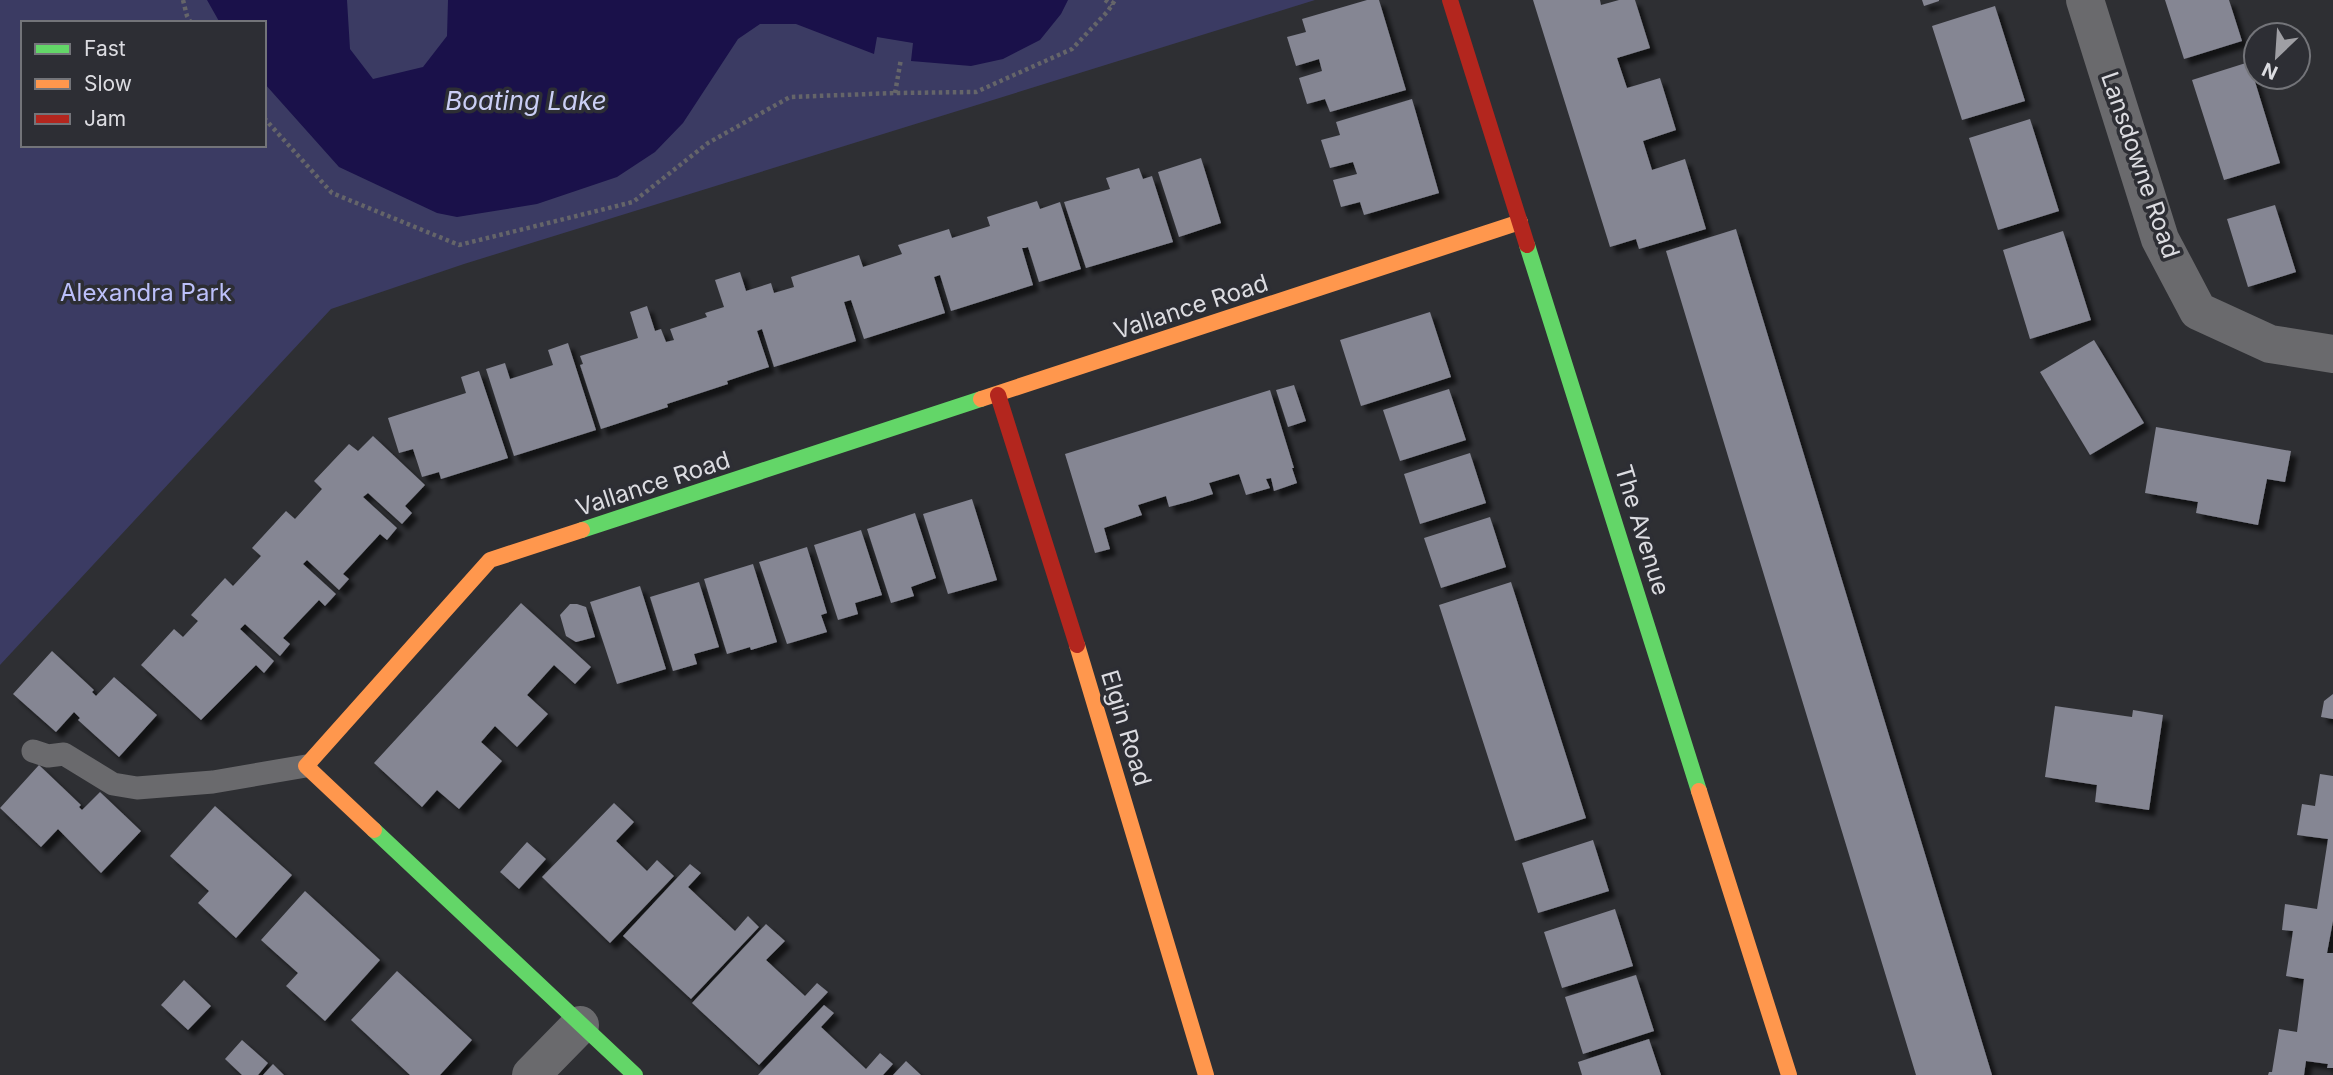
<svg xmlns="http://www.w3.org/2000/svg" width="2333" height="1075" font-family="Inter,sans-serif">
<defs>
<filter id="shadow"><feDropShadow dx="6" dy="6" stdDeviation="2" flood-color="#0009"/></filter>
</defs>
<rect width="100%" height="100%" fill="#2e2f33"/>
<path fill="#3b3b63" fill-rule="evenodd" d="M0,0H1315L464,264L331,309L0,665ZM23,23H264V145H23Z"/>
<path fill="#1a114a" d="M207,0H347L350,49L373,79L423,67L447,36L448,0H1068L1061,14L1040,40L1003,59L971,66L911,61L913,43L877,37L874,54L796,24H760L738,39L683,123L655,152L617,177L537,204L457,217L437,213L339,167L264,83V23H220Z"/>
<path fill="#858693" filter="url(#shadow)" d="M1367,0H1379L1406,90L1330,112L1325,99L1307,104L1299,78L1322,71L1319,59L1296,66L1287,37L1306,32L1302,19Z
M1533,0H1600L1601,5L1619,0H1635L1650,48L1617,58L1627,88L1660,78L1676,130L1643,141L1652,170L1685,159L1706,229L1639,249L1636,239L1610,247Z
M1922,0H1939V1L1924,6Z
M2165,0H2229L2242,41L2184,59Z
M1995,6L2025,101L1962,120L1932,26Z
M2249,62L2280,163L2224,180L2192,80Z
M1412,99L1439,193L1364,215L1360,202L1341,207L1333,180L1357,174L1353,162L1330,168L1321,140L1340,135L1336,122Z
M2030,119L2059,211L1998,230L1969,138Z
M1201,158L1221,223L1179,237L1158,172Z
M1139,168L1143,179L1152,176L1173,242L1086,268L1064,202L1110,189L1106,178Z
M1037,201L1040,209L1060,202L1081,269L1039,282L1028,247L1025,248H1022L1033,285L951,311L940,275L934,277L945,313L864,339L851,300L844,302L856,341L774,367L762,329L757,331L769,367L727,381L728,384L667,404L668,407L601,429L580,365L583,364L580,356L638,338L630,312L647,306L655,331L661,329L666,342L674,340L670,329L707,317L705,313L724,307L715,280L740,272L746,291L771,283L774,293L794,287L791,277L859,255L863,267L902,254L898,245L949,229L952,238L990,226L987,217Z
M2275,205L2296,272L2248,287L2227,219Z
M1736,229L1748,270L1992,1075H1916L1750,529L1666,251Z
M2063,231L2091,320L2030,339L2003,250Z
M1430,312L1451,377L1361,406L1340,340Z
M2094,340L2144,423L2090,455L2040,372Z
M568,343L596,430L514,456L486,369L505,363L510,379L553,365L548,350Z
M479,371L508,458L441,479L439,472L422,477L413,449L399,453L388,418L466,393L461,377Z
M1294,385L1306,421L1288,427L1276,390Z
M1449,389L1466,440L1400,461L1383,410Z
M1270,390L1294,468H1292L1297,483L1274,491L1271,478L1266,479L1270,488L1246,495L1239,474L1209,483L1213,494L1191,501L1169,507L1166,496L1138,505L1142,515L1104,528L1110,549L1095,553L1065,454Z
M2156,427L2291,451L2285,482L2267,479L2258,525L2196,513L2198,502L2145,493Z
M373,436L425,485L405,506L412,513L402,524L368,493L363,497L397,528L387,540L380,534L343,574L349,579L339,590L307,560L303,564L336,594L325,606L319,600L283,638L290,644L280,656L245,624L240,629L274,661L264,673L256,665L201,720L141,665L174,629L183,637L198,621L191,615L225,578L233,586L261,556L252,548L286,511L295,519L322,489L314,481L349,444L358,451Z
M1470,453L1486,503L1420,524L1404,474Z
M972,499L997,580L948,594L923,514Z
M915,513L936,578L911,587L914,596L891,603L867,529Z
M1490,517L1506,567L1441,588L1424,538Z
M861,530L882,595L855,603L858,614L838,620L814,545Z
M807,547L827,613L821,615L827,632L787,644L759,562Z
M753,564L777,642L751,650L750,647L727,654L704,579Z
M699,582L719,647L694,654L697,664L673,671L650,597Z
M1511,582L1586,818L1515,841L1439,605Z
M640,586L666,669L617,684L590,602Z
M521,603L591,667L575,684L554,665L527,695L548,714L517,747L495,726L481,742L502,761L459,809L437,790L422,807L374,763Z
M570,604H577L586,607L595,637L576,642L566,636L560,615Z
M52,651L94,690L92,692L96,696L114,677L157,715L119,757L78,720L80,718L74,712L56,732L13,694Z
M2333,694V719L2321,717L2324,701Z
M2055,706L2132,717L2133,710L2163,715L2149,810L2095,802L2097,785L2045,777Z
M39,765L81,805L79,807L82,810L100,792L141,831L101,873L58,829L41,847L0,808Z
M2320,774L2333,776V921L2327,953H2333V1068H2327L2328,1064L2306,1061L2304,1075H2268L2269,1072H2272L2279,1029L2297,1032L2304,979L2286,976L2293,931L2282,930L2285,904L2317,909L2328,839L2297,835L2302,804L2315,806Z
M614,803L634,822L616,841L647,871L657,860L674,876L610,943L542,877Z
M215,806L292,875L236,938L198,903L209,891L170,856Z
M1593,840L1609,891L1538,913L1522,863Z
M527,842L546,859L519,889L500,872Z
M690,864L701,873L688,887L735,931L748,916L759,927L691,999L623,936Z
M305,891L380,960L325,1021L286,986L298,973L261,940Z
M1615,909L1633,966L1562,988L1544,932Z
M766,924L785,941L766,960L805,996L817,983L828,992L759,1065L692,1003Z
M397,971L472,1040L440,1075H410L351,1020Z
M1636,975L1654,1031L1583,1054L1565,997Z
M184,980L211,1006L188,1030L161,1005Z
M824,1005L834,1013L821,1027L866,1069L880,1053L893,1064L883,1075H758Z
M1649,1039L1661,1075H1582L1578,1062Z
M242,1040L268,1063L258,1075H242L225,1059Z
M906,1061L921,1075H893Z
M273,1064L284,1075H263Z"/>
<g fill="none" stroke-linecap="round" stroke-linejoin="round">
<path stroke="#656569" stroke-width="4.5" stroke-dasharray="3.5 3.5" stroke-linecap="butt" d="M183,0L187,16L191,23
M1105,0L1112,5
M895,93L901,59
M264,118L332,193L459,245L633,202L708,143L790,97L895,93L976,92L1072,49L1108,11L1115,0"/>
<path stroke="#6a6a6d" stroke-width="23" d="M33,751L48,756L64,754L113,784L137,788L213,782L306,766"/>
<path stroke="#6a6a6d" stroke-width="38" d="M2085,0L2160,239L2198,311L2270,344L2333,354
M531,1075L580,1025"/>
<path stroke="#63d668" stroke-width="16" d="M1527,245L1699,791
M582,530L981,399
M374,830L635,1075"/>
<path stroke="#ff974d" stroke-width="16" d="M981,399L1520,222
M1077,645L1206,1075
M1699,791L1789,1075
M374,830L306,766L490,560L582,530"/>
<path stroke="#b3261e" stroke-width="16" d="M1450,0L1527,245
M998,395L1077,645"/>
</g>
<g text-anchor="middle" stroke-width="7" stroke-linejoin="round" paint-order="stroke">
<g font-size="24" fill="#dcdce1" stroke="#2d2e34">
<text transform="translate(2140 165) rotate(71)" y="8">Lansdowne Road</text>
<text transform="translate(1191 307) rotate(-18)" y="8">Vallance Road</text>
<text transform="translate(653 484) rotate(-18)" y="8">Vallance Road</text>
<text transform="translate(1642 530) rotate(73)" y="8">The Avenue</text>
<text transform="translate(1126 728) rotate(73)" y="8">Elgin Road</text>
</g>
<g font-size="24" fill="#bcc0fa" stroke="#2d2e34">
<text x="146" y="301">Alexandra Park</text>
</g>
<g font-size="26" font-style="italic" fill="#cacef5" stroke="#2d2e34">
<text x="526" y="110">Boating Lake</text>
</g>
</g>
<rect x="21" y="21" width="245" height="126" fill="#2d2e34" stroke="#737479" stroke-width="2"/>
<rect x="35" y="44" width="35" height="10" fill="#63d668" stroke="#737479" stroke-width="2"/>
<text x="84" y="56" font-size="21" fill="#dcdce1">Fast</text>
<rect x="35" y="79" width="35" height="10" fill="#ff974d" stroke="#737479" stroke-width="2"/>
<text x="84" y="91" font-size="21" fill="#dcdce1">Slow</text>
<rect x="35" y="114" width="35" height="10" fill="#b3261e" stroke="#737479" stroke-width="2"/>
<text x="84" y="126" font-size="21" fill="#dcdce1">Jam</text>
<g transform="translate(2277 56) rotate(205)"><circle r="33" fill="#2d2e34" stroke="#737479" stroke-width="2"/>
<path d="M0-5L12 26L0 18L-12 26Z" fill="#9f9fa4"/>
<text y="-10" font-size="19" font-weight="bold" text-anchor="middle" fill="#dcdce1">N</text>
</g>
</svg>
